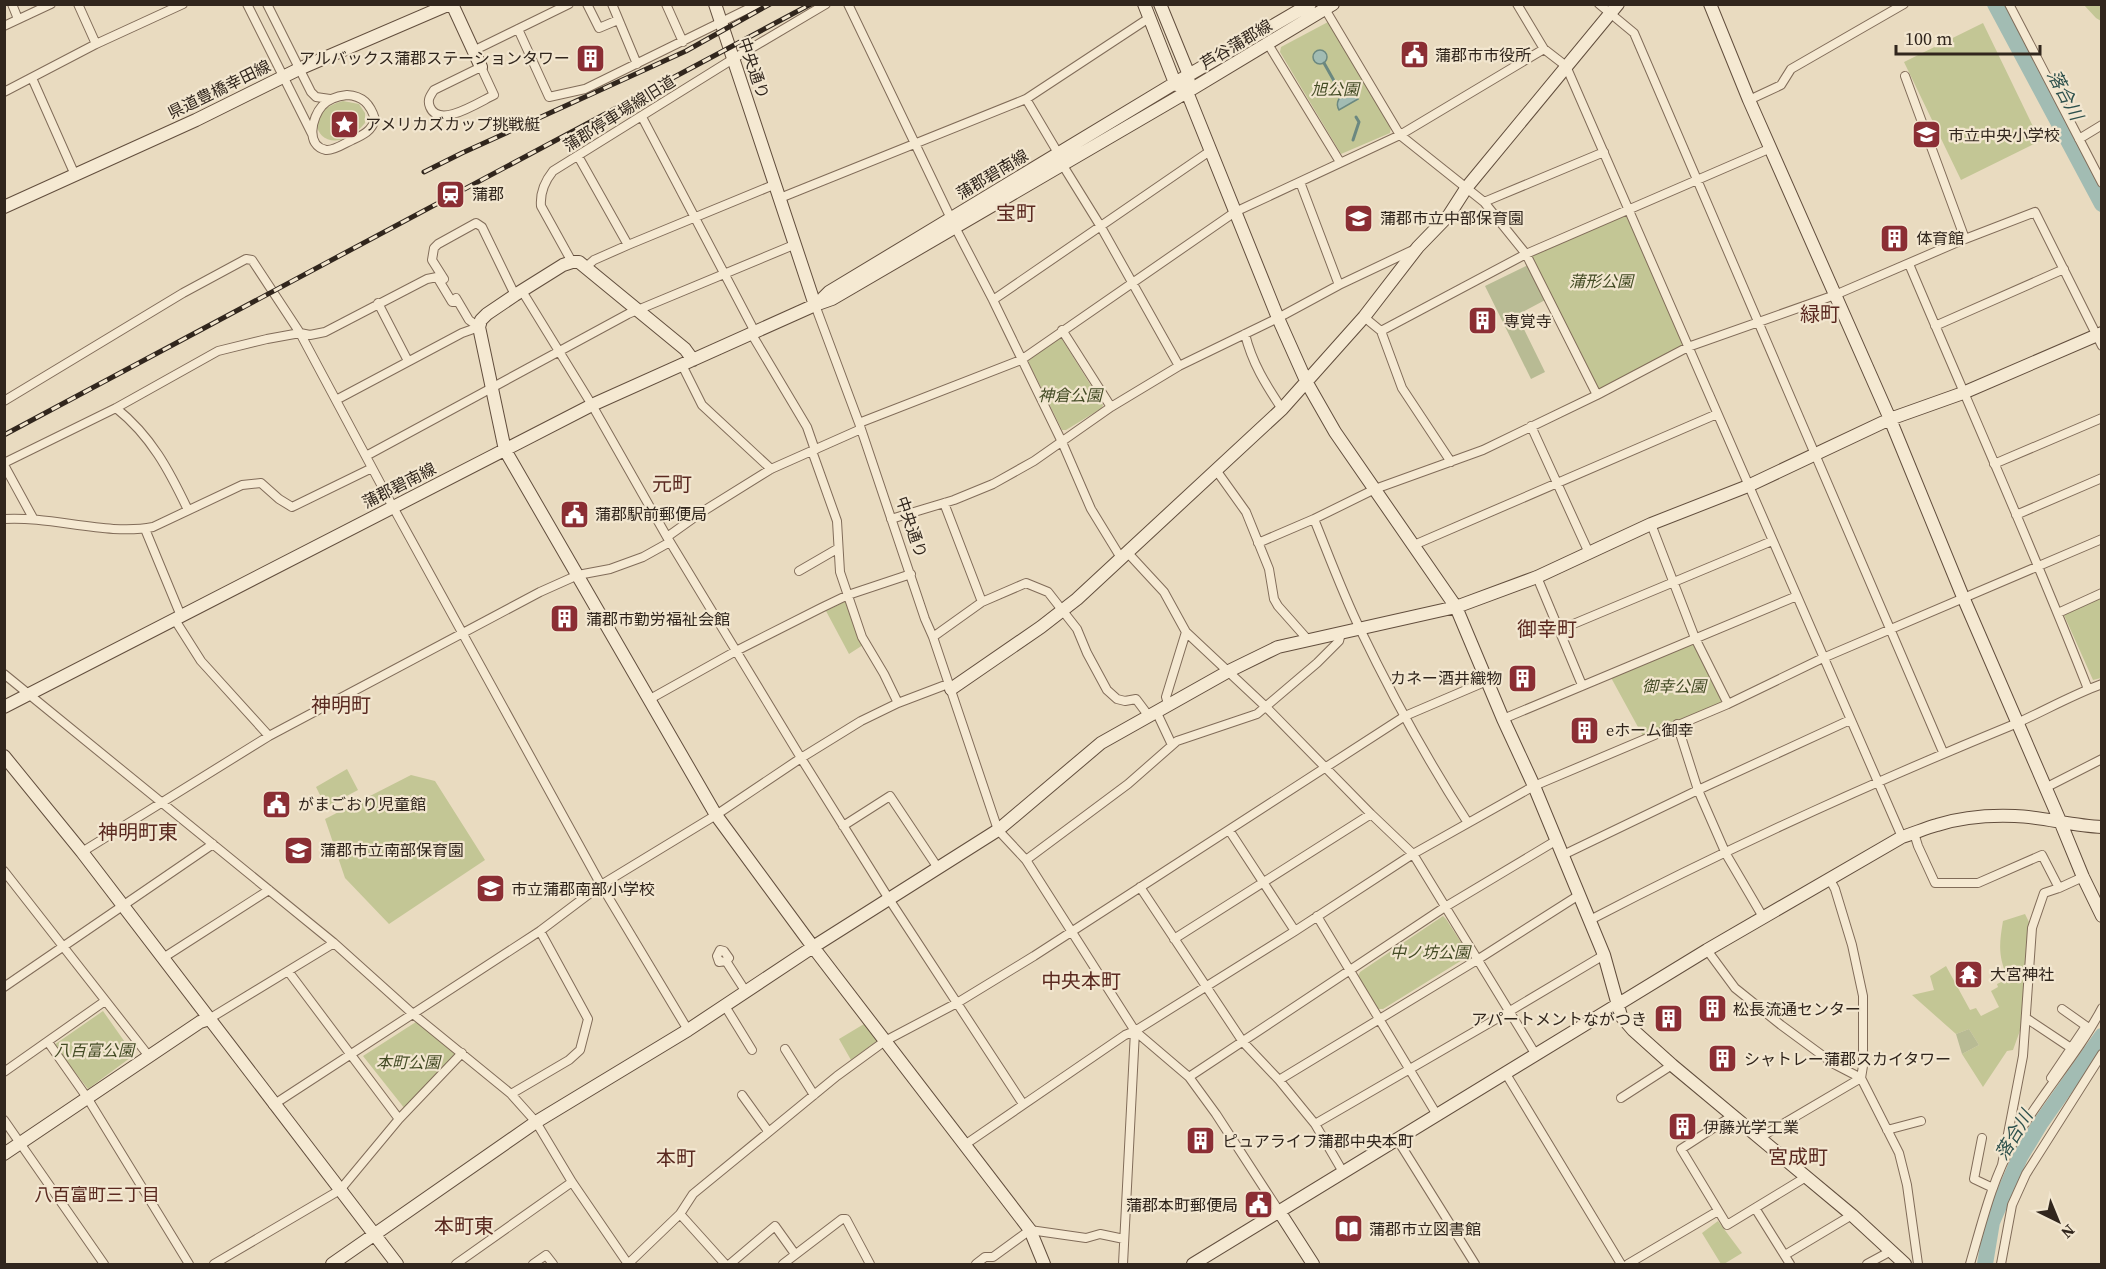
<svg xmlns="http://www.w3.org/2000/svg" width="2106" height="1269" font-family="'Source Serif 4','Noto Sans JP',serif">
<rect width="100%" height="100%" fill="#e9dbc0"/>
<path fill="#c3c695" d="M2084,5H2101V21L2096,18Z
M1328,22L1391,127L1390,133L1341,154L1280,52L1281,47Z
M1983,23L2040,141L1961,180L1904,62Z
M343,101L359,104L365,113V123C327,168 291,114 343,101Z
M1629,209L1688,347L1597,395L1526,254Z
M1058,338L1062,339L1103,405L1102,408L1066,430H1062L1028,361Z
M852,598L863,645L849,654L826,611Z
M2101,598V678L2093,680L2064,615Z
M1695,638L1728,704L1644,738L1609,674Z
M347,769L358,790L326,807L316,787Z
M411,775L435,781L485,860L389,924L345,878L325,819Z
M2025,914L2032,928L2027,1011L2013,1050L2007,1051L1983,1087L1962,1054L1979,1045L1969,1029L1956,1034L1912,995L1934,990L1930,976L1946,966L1970,1010L1976,1008L1981,1016L1999,1007L1991,991L1998,987L1997,984L2008,979C1998,956 1999,945 2003,921Z
M1443,916L1446,919L1468,953L1467,957L1383,1009H1378L1358,976L1360,972Z
M103,1011L134,1055L88,1089L54,1045Z
M419,1020L458,1052L405,1109L363,1056Z
M864,1024L877,1041L851,1060L839,1039Z
M1718,1221L1742,1253L1724,1264H1721L1702,1233Z"/>
<path fill="#b8bb94" d="M1530,264L1547,299L1517,315L1545,372L1531,379L1485,286Z
M1969,1029L1979,1045L1962,1054L1956,1034Z"/>
<path fill="#a2bcb3" stroke="#6b8880" stroke-width="1.5" d="M1313 57a7 7 0 1 1 14 0a7 7 0 1 1-14 0Z
M1346,94L1354,95L1358,99L1339,110C1335,103 1339,96 1346,94Z"/>
<g fill="none" stroke-linecap="round" stroke-linejoin="round">
<path stroke="#6b8880" stroke-width="3" d="M1324,63L1342,95
M1353,140L1359,122L1356,117"/>
<path stroke="#a2bcb3" stroke-width="16" d="M1995,4L2102,204
M1985,1264L1992,1222L2020,1157L2040,1124L2102,1036"/>
<defs>
<path id="street" d="M12,4L18,19
M78,4L96,44
M247,4L312,134
M267,4L311,92L316,97L330,99
M587,4L599,28L618,20
M612,4L637,64
M666,4L683,42
M848,4L956,229L993,300L1062,442L1091,509L1121,558
M1517,4L1544,49L1566,66L1902,837
M1599,4L1634,33L1943,752
M2009,4L2102,183
M1325,9L1400,135L1484,202L1526,254L1597,395
M4,26L51,4
M518,29L549,97L585,89L758,4
M1268,44L1340,162
M473,51L569,4
M481,67L494,95C479,102 439,129 430,107C427,100 430,96 434,90Z
M1905,76L1965,239
M32,78L75,175
M4,92L96,44L183,4
M347,95C363,96 370,104 375,119C372,131 363,135 352,140C345,143 334,151 326,150C305,146 312,117 322,106C328,99 338,96 347,95Z
M1026,99L1058,153
M1749,100L1781,85L1791,69L1904,4
M642,117L755,332
M2079,139L2102,125
M578,156L628,245
M1062,164L1101,227L1179,366
M1300,182L1339,285
M780,198L1026,99L1149,18
M1484,202L1604,152
M572,262L541,206C540,194 545,181 553,171L733,59L826,4
M1909,264C1969,406 2032,546 2088,689
M586,267L594,260L628,245L776,184
M444,279L432,260L434,248L438,244L476,223L482,227L515,295
M522,291L592,405L667,537L801,758L889,899L1023,1104
M456,298L469,320L479,327
M993,300L1210,151
M378,303L408,361
M815,305L859,423L925,619L933,637L998,830L1026,860L1135,1031L1189,1077L1216,1114L1279,1211
M1364,317L1381,331L1526,254L1771,148
M1935,326L2064,269
M1062,330L1111,407
M1381,331L1402,388L1451,462
M751,333L807,427L815,450
M1245,334C1252,363 1266,385 1282,409
M682,365L702,405L771,469
M336,400L462,333L479,327
M4,401L183,293L246,259L252,260L300,333L393,507L601,885L688,1030
M116,408C151,436 169,470 188,510
M859,423L1021,360L1235,212L1400,135L1544,49
M1531,426L1589,553
M812,451L837,521L840,572L862,637L884,674L898,703
M366,456L628,314L796,244
M4,463L116,408L218,351L267,339L300,333L310,335L325,332L427,279L437,277L452,302H458
M1994,464L2102,418
M4,465L33,518
M1216,470L1246,512L1269,569L1274,599L1278,606L1309,641
M2016,515L2102,478
M4,519C52,516 108,536 153,527L242,485L261,483L279,499L292,507L372,468
M891,519L954,500L993,484L1034,461L1111,407L1179,366L1278,318L1339,285L1415,249
M1651,524L1695,638L1728,704
M145,529L181,616
M667,537L702,512L771,469L861,429
M1258,543L1314,519
M1414,545L1717,414
M1127,552L1164,592L1186,632L1266,707L1371,814L1413,854L1536,1055
M799,571L837,549
M1537,577L1582,685
M982,602L1026,583L1048,592L1077,629L1087,653L1107,690L1117,699L1125,701L1136,699L1148,715
M2058,613L2102,593
M175,620L201,661L269,736
M1559,630L1772,541
M933,637L982,602L944,503
M4,674L334,943L413,1014L511,1094L536,1122L572,1182L628,1264
M650,699L736,651L821,608L848,595L911,574
M1168,704L1166,697L1186,632
M1156,711L1172,745
M1503,719L1797,596
M1677,724L1698,790L1726,854L1763,917
M2045,788L2102,759
M1468,823C1428,761 1392,696 1360,629C1343,594 1329,556 1314,519L1375,489L1483,450L1597,395L1688,347L1835,295L1965,239L2035,212L2102,346
M843,826L890,796L938,868
M1229,830L1295,931
M1914,833L1918,846L1935,883H1978L2042,855L2059,888L2083,877
M82,852L269,736L540,592L578,575L610,569L643,557L670,542
M1563,855L1698,790L1850,720
M1026,860L1128,784L1177,741L1257,714L1317,663L1339,641L1341,633
M4,871L148,1055
M1140,887L1243,1042L1279,1080L1315,1124L1343,1172
M1317,916L1437,1115
M1590,920C1728,848 1871,783 2015,724C2044,711 2072,695 2102,684
M1174,939L1371,814
M1707,950L1735,988L1781,1025L1834,1064L1861,1078L1899,1153L1907,1185L1918,1264
M163,958L269,890
M726,961L729,958L724,951L720,950L717,956L719,962L726,961L746,992
M288,971L399,1119
M4,987L213,844
M725,1006L752,1050
M2026,1018L2071,1048
M209,1019L334,943
M48,1042L88,1099L189,1264
M785,1049L814,1095
M4,1072L105,1001
M1506,1074L1621,1264
M1189,1077L1445,907L1557,840
M2051,1078L2086,1026L2062,1009
M1279,1080L1477,960L1579,895
M511,1094L569,1060L580,1050L588,1019L540,931
M742,1095L768,1131
M1621,1098L1672,1065
M273,1105L540,931L601,885L716,815L801,758L861,721L898,703L948,684
M1732,1116L1681,1149L1727,1225L1806,1177
M4,1120L104,1264
M1315,1124L1510,1011L1604,955
M1887,1130L1921,1121
M1759,1138L1861,1078L1863,1066V996L1852,945L1835,889L1829,878
M1982,1138L1974,1179L1993,1188
M1397,1139L1475,1264
M966,1144L1125,1035L1135,1031L1295,931L1413,854L1534,786L1728,704L1823,658L2102,539
M2002,1165L2023,1056L2032,928L2044,893L2059,888
M1755,1208L1790,1264
M680,1214L725,1264
M1785,1255L1852,1215
M214,1264L340,1190L399,1119L462,1053
M456,1264L572,1182
M533,1264L546,1255L553,1264
M628,1264L680,1214L693,1194L837,1076L885,1041L957,1003L1034,956L1405,716L1487,681
M730,1264L775,1226L795,1254
M783,1264L842,1219H846L870,1264
M976,1264L985,1257H993L1030,1230L1086,1238L1100,1234L1124,1239
M1123,1264L1135,1031
M1628,1264L1718,1211
M1867,1264L1891,1251
M1970,1264C1982,1223 1992,1180 2013,1143C2039,1096 2077,1056 2102,1008
M2001,1264L2012,1205L2026,1174L2102,1054"/>
<path id="secondary" d="M452,4L481,67
M715,4L815,305
M1144,4L1175,83L1179,86
M1160,4L1189,75L1187,92L1278,318L1307,383L1335,432L1456,607L1503,719L1534,786L1604,955L1621,1016L1633,1030L1672,1065L1852,1215L1905,1264
M1710,4L1749,100L1890,419L1963,597L2060,821L2083,877L2102,916
M4,207L196,120L299,69L450,4
M823,298L829,292L1175,83L1310,4
M693,360L685,349L579,262H572L563,265L515,295L487,314L481,320L479,327L505,450L716,815L813,947L998,830L1101,743L1229,671L1278,647L1456,607L1537,577L1651,524L1748,486L1890,419L1963,393L2102,333
M951,689L1041,627L1077,599L1282,409L1364,317L1418,247L1449,215L1467,187L1618,4
M4,707L592,405L815,305L832,299L1187,92L1333,4
M4,756L82,852L397,1264
M4,1154L200,1022L209,1019
M1279,1211L1313,1264
M332,1264L536,1122L688,1030L813,947L1030,1230L1044,1264
M1193,1264L1707,950L1902,837C1913,834 1925,828 1937,825C1962,817 1989,815 2015,816C2044,817 2072,826 2102,827"/>
</defs>
<use href="#street" stroke="#816c59" stroke-width="10"/>
<use href="#secondary" stroke="#624e3d" stroke-width="14"/>
<use href="#street" stroke="#f5e9d2" stroke-width="8"/>
<use href="#secondary" stroke="#f5e9d2" stroke-width="12"/>
<defs>
<path id="rail" d="M424,172L462,153L686,51L770,4
M4,435L811,4"/>
</defs>
<use href="#rail" stroke="#31261d" stroke-width="5"/>
<use href="#rail" stroke="#f2e6cf" stroke-width="3" stroke-dasharray="9" stroke-linecap="butt"/>
</g>
<defs>
<symbol id="civic-square" viewBox="-11 -11 22 22"><rect x="-9" y="-9" width="18" height="18" rx="4" fill="#8b2e34" stroke="#f2e6cf"/><path d="M-.6-6.5H3V-4.5H.6V-3L4-1V1h2V6H-6V1h2V-1L-.6-3ZM-1.2 2.5V6h2.4V2.5Z" fill="#fff"/></symbol>
<symbol id="building-square" viewBox="-11 -11 22 22"><rect x="-9" y="-9" width="18" height="18" rx="4" fill="#8b2e34" stroke="#f2e6cf"/><path d="M-4-6H4V6H1V3H-1V6H-4ZM-2.5-4.3h1.7v1.8h-1.7ZM.8-4.3h1.7v1.8H.8ZM-2.5-1h1.7V.8h-1.7ZM.8-1h1.7V.8H.8Z" fill="#fff"/></symbol>
<symbol id="sight-square" viewBox="-11 -11 22 22"><rect x="-9" y="-9" width="18" height="18" rx="4" fill="#8b2e34" stroke="#f2e6cf"/><path d="M0-6L1.8-2.2L6-1.7L2.9 1.2L3.7 5.4L0 3.3L-3.7 5.4L-2.9 1.2L-6-1.7L-1.8-2.2Z" fill="#fff"/></symbol>
<symbol id="school-square" viewBox="-11 -11 22 22"><rect x="-9" y="-9" width="18" height="18" rx="4" fill="#8b2e34" stroke="#f2e6cf"/><path d="M0-5L7-2L0 1L-7-2ZM-4 1L0 2.5L4 1V4Q0 6-4 4Z" fill="#fff"/></symbol>
<symbol id="station-square" viewBox="-11 -11 22 22"><rect x="-9" y="-9" width="18" height="18" rx="4" fill="#8b2e34" stroke="#f2e6cf"/><path d="M-3-6H3Q5-6 5-4V2Q5 4 3 4L4.5 6H3L1.5 4h-3L-3 6H-4.5L-3 4Q-5 4-5 2V-4Q-5-6-3-6ZM-3.5-4v3h7v-3ZM-3.5 1v1.5H-2V1ZM2 1v1.5H3.5V1Z" fill="#fff"/></symbol>
<symbol id="temple-square" viewBox="-11 -11 22 22"><rect x="-9" y="-9" width="18" height="18" rx="4" fill="#8b2e34" stroke="#f2e6cf"/><path d="M0-6L5-2H3V0L6.5 2.5H4V6H1.5V3h-3V6H-4V2.5H-6.5L-3 0V-2H-5Z" fill="#fff"/></symbol>
<symbol id="library-square" viewBox="-11 -11 22 22"><rect x="-9" y="-9" width="18" height="18" rx="4" fill="#8b2e34" stroke="#f2e6cf"/><path d="M-6-4Q-3-5.5-.7-3.5V5Q-3 3-6 4ZM6-4Q3-5.5 .7-3.5V5Q3 3 6 4Z" fill="#fff"/></symbol>
</defs>
<g fill-rule="evenodd">
<use href="#civic-square" x="1398" y="38" width="33" height="33"/>
<use href="#building-square" x="574" y="42" width="33" height="33"/>
<use href="#sight-square" x="328" y="108" width="33" height="33"/>
<use href="#school-square" x="1910" y="118" width="33" height="33"/>
<use href="#station-square" x="434" y="178" width="33" height="33"/>
<use href="#school-square" x="1342" y="202" width="33" height="33"/>
<use href="#building-square" x="1878" y="222" width="33" height="33"/>
<use href="#building-square" x="1466" y="304" width="33" height="33"/>
<use href="#civic-square" x="558" y="498" width="33" height="33"/>
<use href="#building-square" x="548" y="602" width="33" height="33"/>
<use href="#building-square" x="1506" y="662" width="33" height="33"/>
<use href="#building-square" x="1568" y="714" width="33" height="33"/>
<use href="#civic-square" x="260" y="788" width="33" height="33"/>
<use href="#school-square" x="282" y="834" width="33" height="33"/>
<use href="#school-square" x="474" y="872" width="33" height="33"/>
<use href="#temple-square" x="1952" y="958" width="33" height="33"/>
<use href="#building-square" x="1696" y="992" width="33" height="33"/>
<use href="#building-square" x="1652" y="1002" width="33" height="33"/>
<use href="#building-square" x="1706" y="1042" width="33" height="33"/>
<use href="#building-square" x="1666" y="1110" width="33" height="33"/>
<use href="#building-square" x="1184" y="1124" width="33" height="33"/>
<use href="#civic-square" x="1242" y="1188" width="33" height="33"/>
<use href="#library-square" x="1332" y="1212" width="33" height="33"/>
</g>
<g text-anchor="middle" stroke-width="4.5" stroke-linejoin="round" paint-order="stroke">
<g font-size="16" fill="#31261d" stroke="#f2e6cf">
<text transform="translate(1236 44) rotate(-31)" y="6">芦谷蒲郡線</text>
<text transform="translate(754 68) rotate(71)" y="6">中央通り</text>
<text transform="translate(219 89) rotate(-26)" y="6">県道豊橋幸田線</text>
<text transform="translate(619 113) rotate(-32)" y="6">蒲郡停車場線旧道</text>
<text transform="translate(992 174) rotate(-31)" y="6">蒲郡碧南線</text>
<text transform="translate(399 485) rotate(-27)" y="6">蒲郡碧南線</text>
<text transform="translate(912 527) rotate(71)" y="6">中央通り</text>
</g>
<g font-size="16" fill="#31261d" stroke="#f2e6cf" text-anchor="start">
<text x="1435" y="61">蒲郡市市役所</text>
<text x="570" y="64" text-anchor="end">アルバックス蒲郡ステーションタワー</text>
<text x="365" y="130">アメリカズカップ挑戦艇</text>
<text x="1948" y="141">市立中央小学校</text>
<text x="472" y="200">蒲郡</text>
<text x="1380" y="224">蒲郡市立中部保育園</text>
<text x="1916" y="244">体育館</text>
<text x="1504" y="327">専覚寺</text>
<text x="595" y="520">蒲郡駅前郵便局</text>
<text x="586" y="625">蒲郡市勤労福祉会館</text>
<text x="1502" y="684" text-anchor="end">カネー酒井織物</text>
<text x="1606" y="736">eホーム御幸</text>
<text x="298" y="810">がまごおり児童館</text>
<text x="320" y="856">蒲郡市立南部保育園</text>
<text x="511" y="895">市立蒲郡南部小学校</text>
<text x="1990" y="980">大宮神社</text>
<text x="1733" y="1015">松長流通センター</text>
<text x="1647" y="1025" text-anchor="end">アパートメントながつき</text>
<text x="1744" y="1065">シャトレー蒲郡スカイタワー</text>
<text x="1703" y="1133">伊藤光学工業</text>
<text x="1222" y="1147">ピュアライフ蒲郡中央本町</text>
<text x="1238" y="1211" text-anchor="end">蒲郡本町郵便局</text>
<text x="1369" y="1235">蒲郡市立図書館</text>
</g>
<g font-size="16" font-style="italic" fill="#444c25" stroke="#f2e6cf">
<text x="1335" y="95">旭公園</text>
<text x="1601" y="287">蒲形公園</text>
<text x="1070" y="401">神倉公園</text>
<text x="1674" y="692">御幸公園</text>
<text x="1430" y="958">中ノ坊公園</text>
<text x="94" y="1056">八百富公園</text>
<text x="408" y="1068">本町公園</text>
</g>
<g font-size="18" font-style="italic" fill="#2d504c" stroke="#f2e6cf">
<text transform="translate(2065 95) rotate(62)" y="6">落合川</text>
<text transform="translate(2014 1135) rotate(-59)" y="6">落合川</text>
</g>
<g font-size="18" fill="#5a2920" stroke="#f2e6cf">
<text x="97" y="1201">八百富町三丁目</text>
</g>
<g font-size="20" fill="#5a2920" stroke="#f2e6cf">
<text x="1016" y="220">宝町</text>
<text x="1820" y="321">緑町</text>
<text x="672" y="491">元町</text>
<text x="1547" y="636">御幸町</text>
<text x="341" y="712">神明町</text>
<text x="138" y="839">神明町東</text>
<text x="1081" y="988">中央本町</text>
<text x="1798" y="1164">宮成町</text>
<text x="676" y="1165">本町</text>
<text x="464" y="1233">本町東</text>
</g>
</g>
<rect width="2106" height="1269" fill="none" stroke="#31261d" stroke-width="12"/>
<g transform="translate(2058 1221) rotate(137)" stroke="#f2e6cf" stroke-width="4.5" paint-order="stroke">
<path d="M0-4.5L10 22L0 15L-10 22Z" fill="#31261d"/>
<text y="-9" font-size="16" font-weight="bold" text-anchor="middle" fill="#31261d">N</text>
</g>
<path d="M1896 45v9h144v-9" fill="none" stroke="#31261d" stroke-width="3"/>
<text x="1905" y="45" font-size="18" fill="#31261d" stroke="#f2e6cf" stroke-width="4.5" paint-order="stroke">100 m</text>
</svg>
